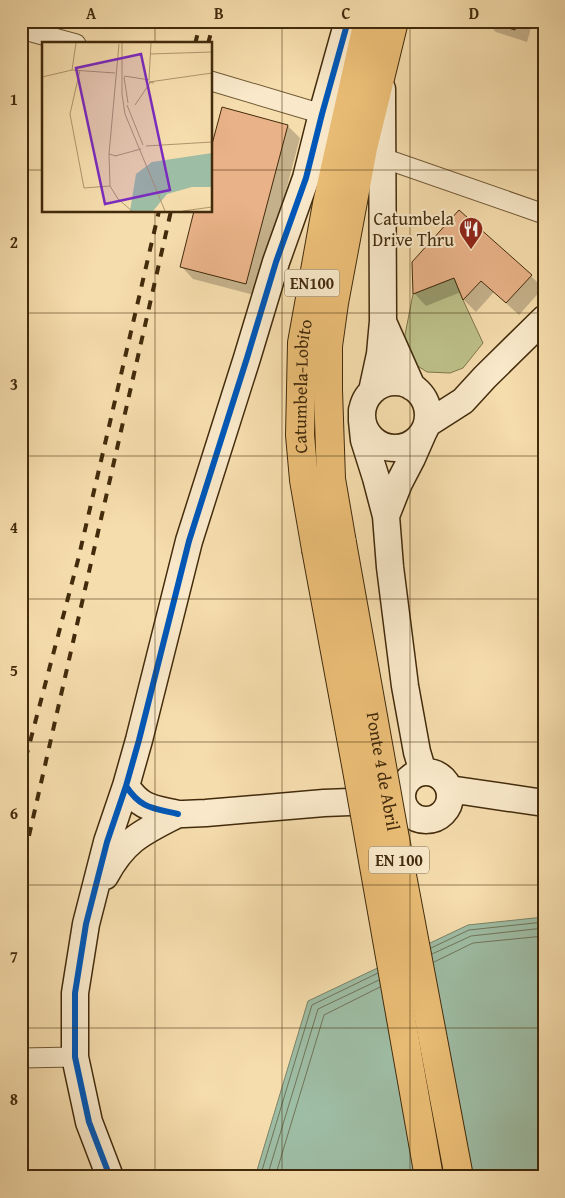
<svg xmlns="http://www.w3.org/2000/svg" width="565" height="1198" font-family="'Gentium Book Plus',serif">
<rect width="100%" height="100%" fill="#f6ddad"/>
<filter id="stains"><feTurbulence type="fractalNoise" baseFrequency=".004" numOctaves="4"/><feColorMatrix values="0 0 0 0 .2 0 0 0 0 .09 0 0 0 0 .02 0 0 0 .5 -.17"/></filter>
<radialGradient id="worn" r=".72"><stop offset=".6" stop-color="#630" stop-opacity="0"/><stop offset="1" stop-color="#630" stop-opacity=".3"/></radialGradient>
<path fill="#bdc089" stroke="#80764a" d="M454,278L463,300L483,343L463,368L450,373L427,372L413,363L403,345L413,294Z"/>
<path fill="#9ebda5" stroke="#798368" d="M544,917V1177H255L308,1001L468,925Z"/>
<path fill="#0003" d="M485,21H533L527,42L496,32Z
M534,21H544V24Z
M223,109L288,126L300,138L258,296L193,279L181,266L211,211Z
M413,262L531,276L543,288L519,315L494,292L476,312L464,300L461,292L426,306L414,293Z"/>
<g fill="none" stroke-linecap="round" stroke-linejoin="round">
<path stroke="#707458" stroke-width="1" d="M431,948L469,930L544,922
M432,954L471,936L544,928
M434,962L473,943L544,936
M260,1177L312,1005L378,973
M267,1177L318,1009L379,980
M275,1177L324,1015L380,987"/>
</g>
<path fill="#e9b288" stroke="#422b0c" d="M485,21H517L515,30Z
M222,107L288,125L246,284L180,267L194,211H211V148Z
M459,210L532,275L506,303L481,281L463,300L454,278L413,294L412,262Z"/>
<g fill="none" stroke-linecap="round" stroke-linejoin="round">
<defs>
<path id="street" d="M21,29L76,44
M211,81L322,114
M383,158L544,214
M21,1058L75,1057"/>
<path id="secondary" d="M384,324L412,387
M362 415a33 33 0 1 1 66 0a33 33 0 1 1-66 0Z
M372,391L380,354L383,321L382,89
M362,410V421L364,440L376,478L386,516L390,567L405,686L417,752L423,772
M427,424L463,401L485,377L544,319
M386,516L399,483L412,458L423,433
M402 796a24 24 0 1 1 48 0a24 24 0 1 1-48 0Z
M449,789L544,803
M178,814C153,808 141,809 126,786L139,740L189,541L247,358L276,262L306,178L322,114L348,21
M161,815L206,813L324,803L402,800
M105,876C125,839 143,832 178,814
M110,1177L89,1122L75,1057V993L86,924L107,842L126,786"/>
<g id="highway">
<path d="M342,543L331,479L328,390V346L334,303L363,148L394,21"/>
<path id="s1" d="M316,549L304,480L300,435L302,343L327,204L368,21"/>
</g>
</defs>
<use href="#street" stroke="#6f5834" stroke-width="21"/>
<use href="#secondary" stroke="#422b0c" stroke-width="29"/>
<use href="#highway" stroke="#422b0c" stroke-width="30"/>
<use href="#street" stroke="#f9e9ca" stroke-width="19"/>
<use href="#secondary" stroke="#f9e9ca" stroke-width="26"/>
<use href="#highway" stroke="#ebbe76" stroke-width="28"/>
<path stroke="#422b0c" stroke-width="4" stroke-dasharray="9 9" stroke-linecap="butt" d="M195,44L201,21
M208,44L214,21
M21,776L78,560L159,211
M21,871L171,211"/>
<defs>
<g id="highway-bridge">
<path id="s2" d="M342,543L393,828L459,1177"/>
<path d="M316,549L357,770L429,1177"/>
</g>
</defs>
<use href="#highway-bridge" stroke="#422b0c" stroke-width="30" stroke-linecap="butt"/>
<use href="#highway-bridge" stroke="#ebbe76" stroke-width="28"/>
<defs>
<path id="cycleway" d="M178,814C153,808 141,809 126,786L139,740L189,541L247,358L276,262L306,178L322,114L348,21
M110,1177L89,1122L75,1057V993L86,924L107,842L126,786"/>
</defs>
<use href="#cycleway" stroke="#f9e9ca" stroke-width="9"/>
<use href="#cycleway" stroke="#0057b8" stroke-width="6"/>
</g>
<path fill="none" stroke="#422b0c" stroke-width="1" stroke-opacity="0.55" d="M155,21V44M282,21V1177M410,21V1177M21,170H44M211,170H544M155,211V1177M21,313H544M21,456H544M21,599H544M21,742H544M21,885H544M21,1028H544"/>
<defs>
<symbol id="restaurant-pin" viewBox="-11 -11 22 30"><path d="M0 17L-7.5 6A9.5 9.5 0 1 1 7.5 6Z" fill="#8f2418" stroke="#f9e9ca"/><path d="M-5-6h1v4h1v-4h1v4h1v-4h1v5L-1.5 .5V6h-2V.5L-5-1ZM5-6V6H3V1.5H1.5Q1.5-4 5-6Z" fill="#fff"/></symbol>
</defs>
<g fill-rule="evenodd">
<use href="#restaurant-pin" x="457" y="215" width="28" height="38"/>
</g>
<g text-anchor="middle" stroke-width="4" stroke-linejoin="round" paint-order="stroke">
<g fill="#f9e9ca" stroke="#796445" stroke-width="1">
<rect x="284.5" y="269.5" width="55" height="27" rx="4"/>
<rect x="369" y="846.5" width="60" height="27" rx="4"/>
</g>
<g font-size="16" font-weight="bold" fill="#422b0c">
<text x="312" y="289">EN100</text>
<text x="399" y="866">EN 100</text>
</g>
<g font-size="18" fill="#422b0c" stroke="#f9e9ca" text-anchor="end">
<text x="454" y="225">Catumbela<tspan x="454" dy="21">Drive Thru</tspan></text>
</g>
<g font-size="18" fill="#422b0c" stroke="#f9e9ca">
<text dy="6" stroke="none"><textPath href="#s1" startOffset="164">Catumbela-Lobito</textPath></text>
<text dy="6" stroke="none"><textPath href="#s2" startOffset="232">Ponte 4 de Abril</textPath></text>
</g>
</g>
<g transform="translate(42 42)">
<rect width="170" height="170" fill="#f6ddad"/>
<path d="M170,111V145H150L125,152L111,169H88L94,132L110,120Z" fill="#9ebda5"/>
<path fill="none" stroke="#ae966d" stroke-width="1" d="M80,1V52L83,72L123,169M108,12L170,10M30,28L34,1M38,28L28,72L42,146L68,144M82,34L108,38M0,35L30,28L73,31M82,35L86,61M107,37L109,1M112,41L107,40L170,31M85,63L101,103M93,63L108,41M104,104L170,100M67,112L68,144L76,157L90,169M73,114L99,107M74,114L67,112L77,2M141,169L170,165"/>
<path fill="#7b2cbf" fill-opacity="0.15" stroke="#7b2cbf" stroke-width="2.5" d="M99,12L128,148L63,162L34,26Z"/>
<rect width="170" height="170" fill="none" stroke="#422b0c" stroke-width="2.5"/>
</g>
<rect width="565" height="1198" fill="none" stroke="#f6ddad" stroke-width="55"/>
<rect x="28" y="28" width="510" height="1142" fill="none" stroke="#422b0c" stroke-width="2"/>
<g font-size="16" text-anchor="middle" font-weight="bold" fill="#422b0c">
<text x="91" y="19">A</text>
<text x="219" y="19">B</text>
<text x="346" y="19">C</text>
<text x="474" y="19">D</text>
<text x="14" y="105">1</text>
<text x="14" y="248">2</text>
<text x="14" y="390">3</text>
<text x="14" y="533">4</text>
<text x="14" y="676">5</text>
<text x="14" y="819">6</text>
<text x="14" y="962">7</text>
<text x="14" y="1105">8</text>
</g>
<rect width="100%" height="100%" filter="url(#stains)"/>
<rect width="100%" height="100%" fill="url(#worn)"/>
</svg>
